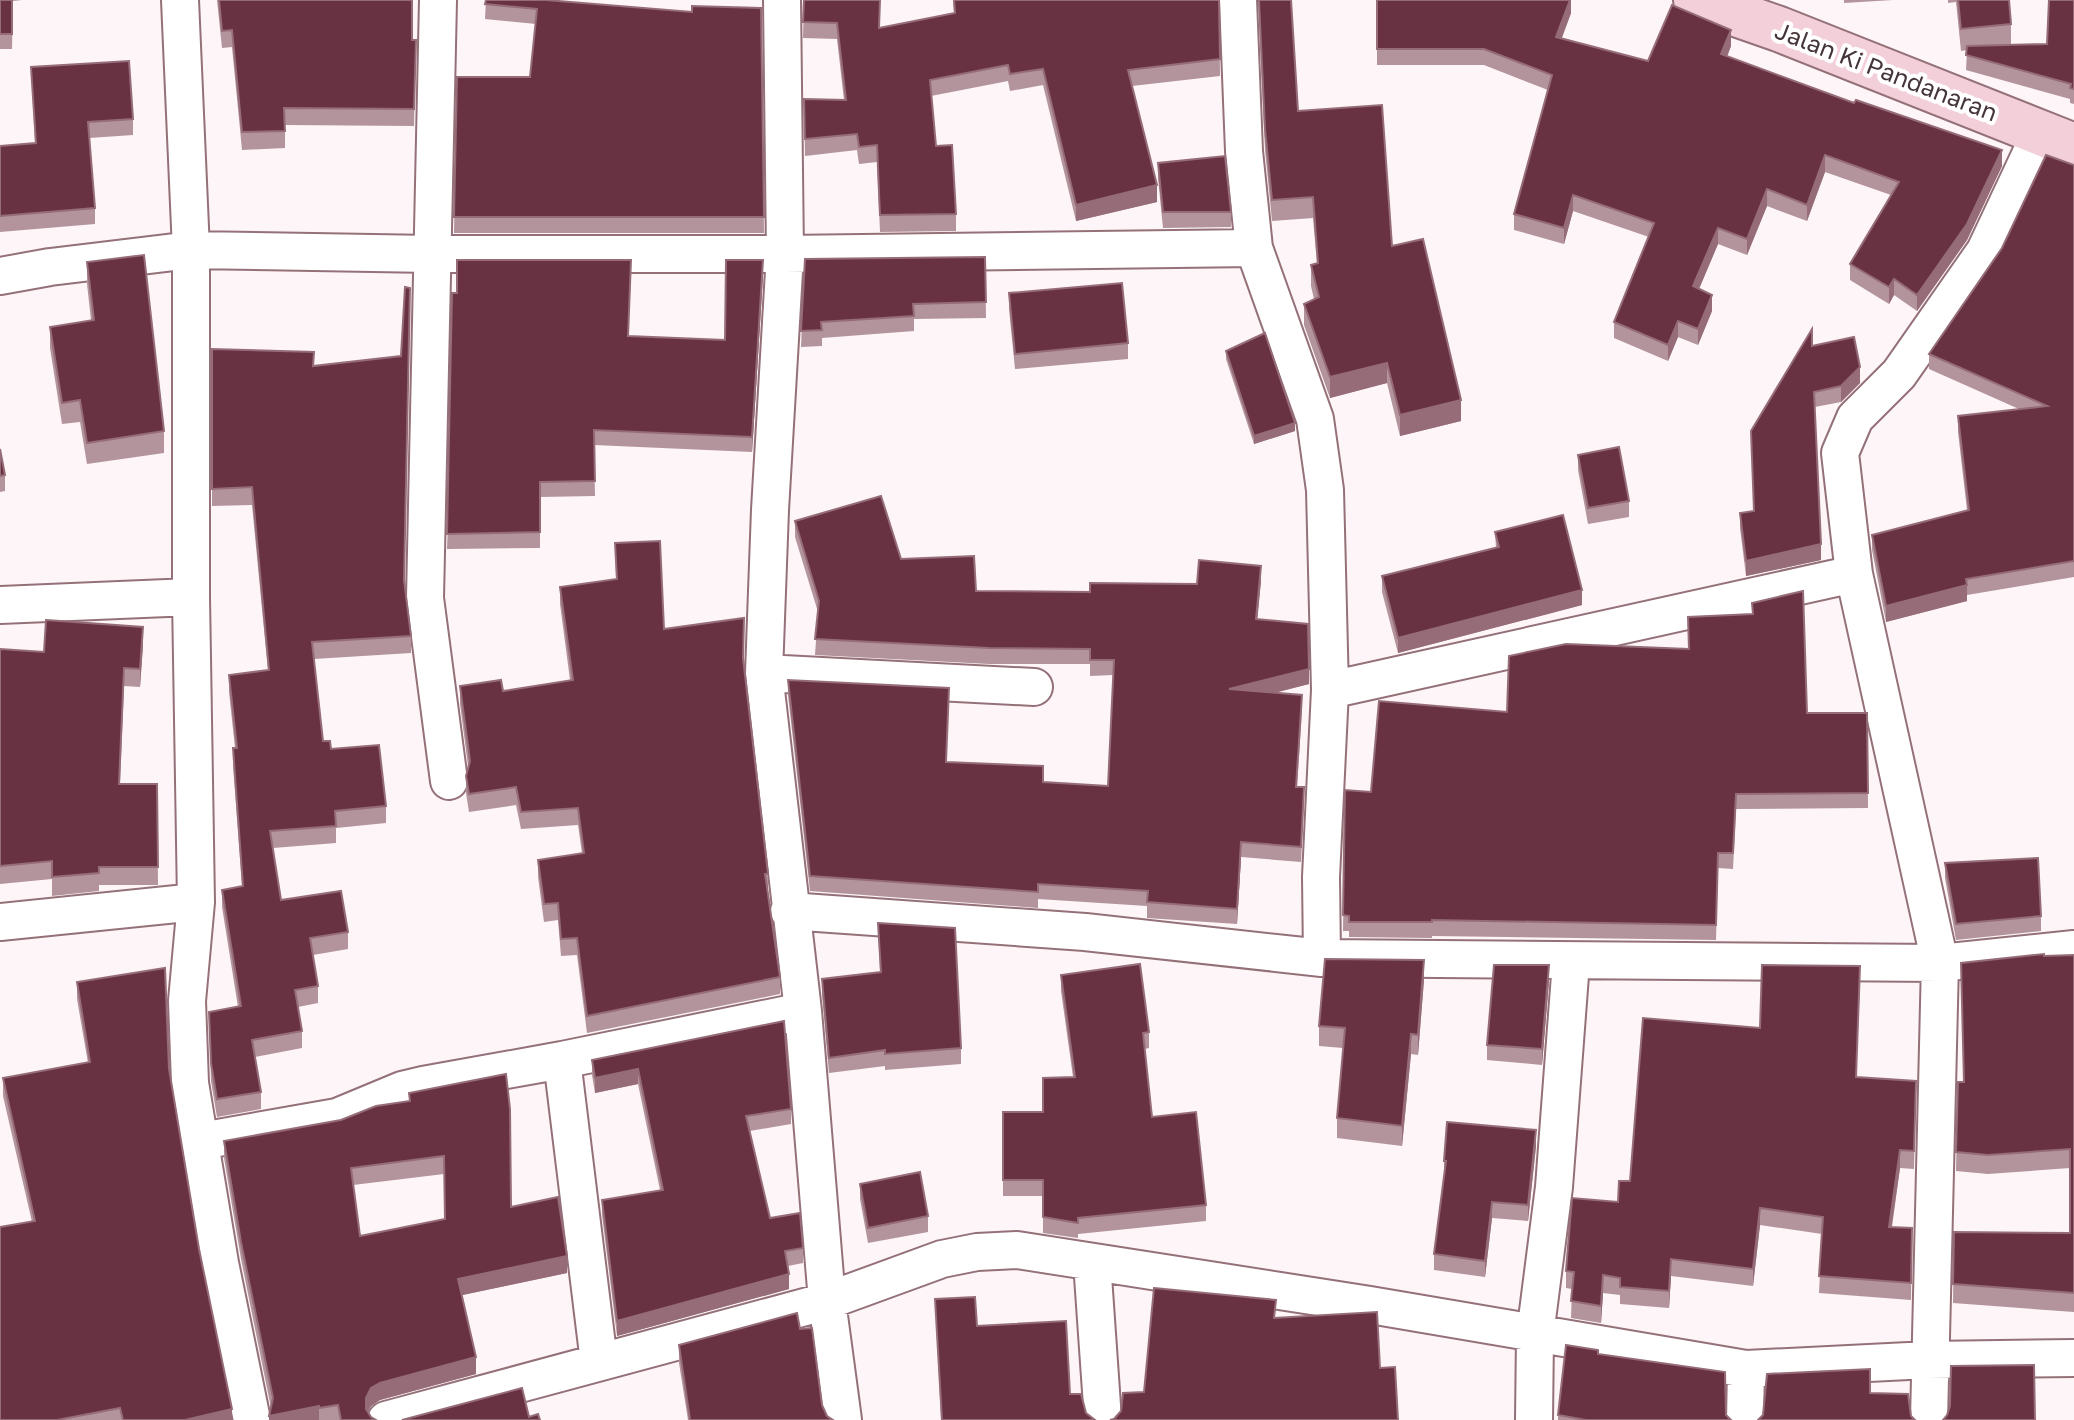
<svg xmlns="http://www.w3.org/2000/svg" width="2074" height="1420" font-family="'Golos Text',sans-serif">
<rect width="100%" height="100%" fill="#fdf5f7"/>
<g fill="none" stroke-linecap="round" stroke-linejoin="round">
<defs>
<path id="street" d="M180,0L191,250V597L196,902L187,1001L190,1083L220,1263L252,1420
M438,0L425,598L449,781
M782,0L785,254L770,510L764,673L803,1011L827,1301L843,1420
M1238,0L1244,151L1254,248L1315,419L1325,490L1330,690L1321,877L1322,958
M0,276L50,267L191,250L432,254H785L1254,248
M0,605L191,597
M764,673L1034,687
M1330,690L1854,574
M789,911L1085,932L1322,958L1940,963L2074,949
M0,922L196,902
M562,1060L599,1362
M201,1141L337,1117L402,1090L423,1085L562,1060L803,1011
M1092,1262L1103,1420
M386,1420L827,1301L942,1259L977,1252L1017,1250L1370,1305L1746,1369L1929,1360L2074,1358
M1534,1420L1535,1335L1554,1187L1571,962
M1745,1420L1746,1369
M1929,1420L1940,963L1854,574L1840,453L1855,418L1899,374L1985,251L2041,132"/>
<path id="secondary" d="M1696,0L1779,29L2074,146"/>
</defs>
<use href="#street" stroke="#947179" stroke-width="40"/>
<use href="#secondary" stroke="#947179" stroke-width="48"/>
<use href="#street" stroke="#fff" stroke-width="36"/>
<use href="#secondary" stroke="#f3cfda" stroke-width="44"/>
</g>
<path fill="#b3949c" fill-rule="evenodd" d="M0,0H22L13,1L12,49H0Z
M217,0H412V40H416L414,126L285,125V148L242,150L232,47L222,48Z
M486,0L692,12L761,8L764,233H454L457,77H530L536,24L485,19Z
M804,0L880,28L954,13L953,0H1219L1220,76L1132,86L1157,202L1076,221L1043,85L1010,91L1008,81L931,96L936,146L956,214V231L880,232L877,162L859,164L857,150L805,156L804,99L844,100L837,39L803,38Z
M1258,0H1291L1298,111L1392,246L1461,421L1400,436L1387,383L1330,398L1304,325V304L1314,299L1311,286V265L1317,264L1313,218L1272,221L1265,150Z
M1377,0H1571V13L1562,38L1648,61L1731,46L1727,57L2002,166L1967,240L1917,311L1894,295L1889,304L1850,280V264L1891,195L1825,172L1807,221L1767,206L1747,255L1718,244L1699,289L1712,311L1698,345L1678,337L1668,361L1614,338V322L1649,237L1573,211L1564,244L1514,230V214L1548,90L1484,65H1377Z
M1844,0H1893L1844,3Z
M1948,0H2009L2011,24V45L2047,44L2074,0V104L2070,103V99L1966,70L1967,50L1961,51L1956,2L1948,3Z
M31,67L133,119V135L89,138L95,208V224L0,232V146L35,143Z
M1158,163L1231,212V227L1163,228L1158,178Z
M2074,165V577L1967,595V601L1886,622L1872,550V535L1967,510L1958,432V416L2019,409L1929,369V354Z
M985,257L986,318L914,319V331L822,338V346L801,347L805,259Z
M87,262L164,431V453L87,464L80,422L62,424L50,348V327L91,320L87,284Z
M631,275L628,336L725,340L763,275L752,452L594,445L595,496L540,497V548L447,549L457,293Z
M1009,293L1128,343V359L1015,369L1009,309Z
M1812,346L1860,383L1841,402L1815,407L1821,560L1746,576L1740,528V513L1754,511Z
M1226,351L1295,431L1254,444L1226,359Z
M314,366L404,583L411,636V653L314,659L323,741L386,806V823L336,828V843L273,848L281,900L348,932V949L313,955L318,986V1003L298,1007L302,1031V1048L255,1057L261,1092V1109L217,1117L211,1081L209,1012L238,1007L222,907V890L242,886L233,765V748H235L229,692V675L268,671L252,505L212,506V489Z
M0,449L5,475V491L0,492Z
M1578,455L1629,501V517L1588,524L1578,470Z
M795,521L901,559L976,591L1090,592L1261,581L1257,619L1309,684L1275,693L1302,710L1297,787L1304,802L1301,862L1241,857L1237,924L1147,918V906L1038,899V908L810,891L788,695V680L947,762L1043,782L1108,786L1113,675L1090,676V664H989L815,655L818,612L795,537Z
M1495,532L1582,605L1398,653L1382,592V576L1496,548Z
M615,543L664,629L744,662L768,874V891L780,977V994L587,1033L577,955L561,956L558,920L544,922L538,877V860L582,853L578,825L521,829L516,805L469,812L466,793V776L468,766L460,704V686L503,691L570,680L560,604V587L616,579Z
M1752,603L1807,713H1867L1868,808L1736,809L1733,869L1718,868L1716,940L1432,936V938L1349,937V931H1343L1345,790L1371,792L1507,712L1689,649L1752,614Z
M143,645L140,687L124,686L120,784H157L158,885H99V891L52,896V879L0,884V649L44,652Z
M1945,863L2041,916V931L1956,940L1945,878Z
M878,923L961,1048V1064L885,1070V1066L829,1073L822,995V979L880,972Z
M2074,955V1312L1953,1303L1954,1232L2070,1233V1168L1988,1174L1956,1171L1958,1082H1963L2044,956Z
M1061,975L1149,1032V1048L1145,1049L1152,1117L1206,1205V1221L1078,1234V1238L1043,1233V1196H1003V1112H1043L1073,1077L1061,991Z
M1424,980L1418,1055L1411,1054L1402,1146L1337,1138V1118L1343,1048L1319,1046V1026Z
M1549,981L1542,1065L1487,1060V1045Z
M77,982L169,1069L199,1249L232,1420H0L32,1222L3,1096V1078L88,1063L77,999Z
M1860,984L1856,1077L1916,1081L1914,1169L1900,1168L1892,1227L1912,1228L1911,1300L1819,1293L1822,1234L1760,1225L1753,1286L1671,1276L1669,1308L1620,1304V1295L1603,1293L1601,1323L1571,1318L1572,1289L1566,1288V1271L1618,1202L1630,1181L1760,1028Z
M592,1060L791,1109V1124L750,1131L770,1218L803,1248V1263L788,1266L789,1289L617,1336L602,1215V1200L660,1190L638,1084L595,1093L592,1075Z
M409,1093L511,1207L567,1273L462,1295L476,1374L380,1400L371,1406L368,1412L371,1417L376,1420H269L271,1408L241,1259L224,1158V1141L341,1120L409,1101ZM444,1174L445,1219L360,1236L353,1185Z
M1536,1146L1528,1221L1492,1218L1485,1277L1434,1270V1254L1444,1177V1161Z
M860,1184L928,1216V1232L868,1243L860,1199Z
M935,1299L977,1326L1070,1394L1086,1413L1095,1420H941Z
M800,1329L822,1405L827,1416L833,1420H688L679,1363V1345Z
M1598,1354L1726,1415L1731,1420H1558V1415Z"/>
<path fill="#956c78" d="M1570,0H1571V13L1556,53V37Z
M1731,30V46L1721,71V54Z
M2002,150V166L1967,240L1917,311V295Z
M1825,155V172L1807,221V205Z
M1157,185V202L1076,221V205Z
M1767,189V206L1747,255V239Z
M1573,195V211L1564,244V228Z
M1718,228V244L1693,303V286Z
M763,260V275L752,452V437Z
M1894,279V295L1889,304V287Z
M1712,295V311L1698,345V329Z
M1678,321V337L1668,361V345Z
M1387,363V383L1330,398V377Z
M1860,367V383L1841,402V386Z
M1461,400V421L1400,436V415Z
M1295,423V431L1254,444V436Z
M1821,544V560L1746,576V561Z
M1261,566V581L1256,634V619Z
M1967,585V601L1886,622V606Z
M1582,590V605L1398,653V638Z
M143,627V645L140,687V669Z
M1309,669V684L1229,704V689Z
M1241,842V857L1237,924V909Z
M1424,960V980L1418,1055V1035Z
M1549,965V981L1542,1065V1049Z
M1411,1034V1054L1402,1146V1126Z
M638,1069V1084L595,1093V1078Z
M1536,1130V1146L1528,1221V1205Z
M1900,1150V1168L1889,1244V1227Z
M1492,1202V1218L1485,1277V1261Z
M1760,1208V1225L1753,1286V1269Z
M567,1256V1273L458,1296V1279Z
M1671,1259V1276L1669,1308V1291Z
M789,1274V1289L617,1336V1321Z
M1603,1275V1293L1601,1323V1306Z
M476,1357V1374L380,1400L371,1406L366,1415V1398L371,1388L380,1383Z
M319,1406V1420H269V1416Z
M232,1409V1420H185Z"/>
<path fill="#693242" stroke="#956c78" stroke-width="2" fill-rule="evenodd" d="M0,0H12V34H0Z
M219,0H412V40H416L414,109L284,108L285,131L242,132L232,30L222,31Z
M486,0H546L692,12V6L761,8L764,217H454L457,77H530L537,9L485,4Z
M804,0H880L879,28L955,13L954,0H1219L1220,59L1128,70L1157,185L1076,205L1043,69L1010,74L1008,65L930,80L936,146L952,145L956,214L880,215L877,145L859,147L857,134L805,139L804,99L846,100L837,23L803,22Z
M1259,0H1291L1298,111L1382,105L1392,246L1423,239L1461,400L1400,415L1387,363L1330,377L1304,304L1319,297L1311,265L1318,263L1313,197L1272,200L1265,129Z
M1377,0H1570L1556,37L1648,61L1672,5L1731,30L1721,54L1854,103L1856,100L2002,150L1967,224L1917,295L1894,279L1889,287L1850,264L1899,182L1825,155L1807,205L1767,189L1747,239L1718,228L1693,286L1712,295L1698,329L1678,321L1668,345L1614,322L1654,223L1573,195L1564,228L1514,214L1552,75L1484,49H1377Z
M1958,0H2009L2011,24L1961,29Z
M2049,0H2074V89L2070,88L2071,84L1966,55L1967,46L2047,44Z
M129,61L133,119L88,122L95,208L0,216V146L36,143L31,67Z
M2046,155L2074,165V561L1966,579L1967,585L1886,606L1872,535L1969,510L1958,416L2047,406L1929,354L2002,248Z
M1225,156L1231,212H1163L1158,163Z
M144,255L164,431L87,443L80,400L62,403L50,327L94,320L87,262Z
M985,257L986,302L913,304L914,316L821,322L822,330L801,331L805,259Z
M457,260H631L628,336L725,340L726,260H763L752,437L594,430L595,481L540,482V532L447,534L452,293H457Z
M1122,283L1128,343L1015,354L1009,293Z
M405,287L410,288L404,580L411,636L312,642L323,741H330L331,749L379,745L386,806L335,811L336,826L270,831L281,900L341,891L348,932L310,938L318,986L295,990L302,1031L252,1040L261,1092L217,1099L211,1063L209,1012L241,1006L222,890L243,886L233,748H237L229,675L269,670L252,487L212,489V349L314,352L313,366L401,356Z
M1812,329V346L1854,337L1860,367L1841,386L1814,392L1821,544L1746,561L1740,513L1754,511L1751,431Z
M1265,333L1295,423L1254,436L1226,351Z
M1619,447L1629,501L1588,508L1578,455Z
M0,449L5,475L0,476Z
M881,496L901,559L974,556L976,591L1090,592V583L1197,584L1199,560L1261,566L1256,619L1308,624L1309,669L1229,689L1302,695L1296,787H1304L1301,847L1241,842L1237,909L1147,902L1148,891L1038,884V892L810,876L788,680L949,688L946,762L1043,766V782L1108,786L1114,660H1090V649L989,648L815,639L819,601L795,521Z
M1563,515L1582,590L1398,638L1382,576L1499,547L1495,532Z
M660,541L664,629L744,618L743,658L768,874H765L780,977L587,1016L577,938L561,939L558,903L544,904L538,860L584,853L578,808L521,812L516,787L469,794L466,776L470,761L460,686L501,680L503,691L573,680L560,587L617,579L615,543Z
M1803,591L1807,713H1867L1868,793L1736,794L1733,853H1718L1716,925L1432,920V922H1349V916L1343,915L1345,790L1371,792L1379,701L1507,712L1509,656L1566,644L1689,649L1688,617L1753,614L1752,603Z
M46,620L143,627L140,669L124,668L119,784H157L158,867H99V873L52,877V861L0,866V649L44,652Z
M2038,858L2041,916L1956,924L1945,863Z
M878,923L955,928L961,1048L885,1054V1050L829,1058L822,979L881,972Z
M2044,954V956L2074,955V1293L1953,1284L1954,1232L2070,1233V1149L1988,1155L1956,1152L1958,1082H1964L1961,963Z
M1325,959L1424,960L1418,1035L1411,1034L1402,1126L1337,1118L1345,1028L1319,1026Z
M1140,964L1149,1032L1143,1033L1152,1117L1196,1112L1206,1205L1078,1218V1223L1043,1217V1180H1003V1112H1043V1078L1075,1077L1061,975Z
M1494,965H1549L1542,1049L1487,1045Z
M1762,965L1860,966L1856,1077L1916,1081L1914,1151L1900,1150L1889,1227L1912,1228L1911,1283L1819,1276L1823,1217L1760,1208L1753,1269L1671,1259L1669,1291L1620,1287V1278L1603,1275L1601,1306L1571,1301L1574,1272L1566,1271L1572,1198L1618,1202L1619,1181H1630L1643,1018L1760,1028Z
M165,968L169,1069L199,1249L232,1409L185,1420H123L120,1408L57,1420H0V1227L35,1221L3,1078L90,1062L77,982Z
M784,1021L791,1109L746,1116L770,1218L800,1213L803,1248L785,1251L789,1274L617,1321L602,1200L663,1190L638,1069L595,1078L592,1060Z
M506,1074L510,1109L511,1207L558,1197L567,1256L458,1279L476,1357L380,1383L371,1388L366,1398V1409L371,1417L376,1420H341L338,1405L319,1408V1406L269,1416L273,1398L241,1242L224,1141L341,1120L376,1106L410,1101L409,1093ZM444,1156L445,1219L360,1236L351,1168Z
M1447,1122L1536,1130L1528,1205L1492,1202L1485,1261L1434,1254L1446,1161H1444Z
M920,1172L928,1216L868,1228L860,1184Z
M1154,1288L1276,1300L1274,1318L1377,1312L1380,1368L1395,1367L1398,1420H1110L1114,1419L1121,1411L1123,1393L1144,1392Z
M975,1297L977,1326L1066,1321L1070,1394H1081L1086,1413L1095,1420H942L935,1299Z
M797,1313L800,1329L812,1328L822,1405L827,1416L833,1420H690L679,1345Z
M1566,1345L1598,1350V1354L1725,1372L1726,1415L1731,1420H1586L1558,1415Z
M2034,1365L2035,1420H1943L1947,1415L1950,1406L1951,1366Z
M1870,1369V1393L1908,1394L1911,1416L1915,1420H1758L1763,1415L1767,1374Z
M522,1388L529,1417L538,1414L540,1420H402Z"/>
<g text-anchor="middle" stroke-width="8" stroke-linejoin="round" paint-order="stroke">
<g font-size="24" fill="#443538" stroke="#fff">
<text transform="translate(1886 72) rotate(21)" y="8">Jalan Ki Pandanaran</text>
</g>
</g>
</svg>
